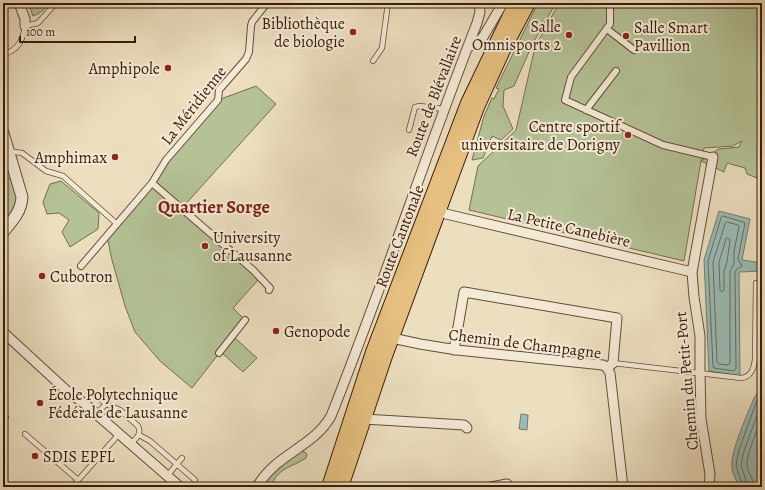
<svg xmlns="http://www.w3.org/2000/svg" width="765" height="490" font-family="Alegreya,serif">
<rect width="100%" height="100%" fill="#ecdfc0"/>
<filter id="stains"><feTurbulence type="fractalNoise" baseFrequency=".005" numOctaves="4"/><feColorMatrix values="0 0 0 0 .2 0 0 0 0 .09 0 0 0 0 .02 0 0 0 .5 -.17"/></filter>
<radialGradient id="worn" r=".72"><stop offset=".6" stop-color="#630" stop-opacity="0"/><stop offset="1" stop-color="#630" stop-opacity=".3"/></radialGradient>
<path fill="#b4c296" stroke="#776e4f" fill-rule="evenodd" d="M28,3H49C45,10 40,13 33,16Z
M538,3H556L533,43L514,86L504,90L503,106L513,129L501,140L492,136L483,158L472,160L484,116L492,98L494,99L499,89L496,88Z
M559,3H762V158L758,164L757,178L747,174L745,168L727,163L724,172L701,161L684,261L469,210L478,166L516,130L535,47ZM742,141L739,147L718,149L711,155L701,161L704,148L733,146Z
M256,86L276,104L182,208L253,270L258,280L233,308L245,320L192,388L160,361L135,332L125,306L112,260L107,236L166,160L218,100Z
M3,173L4,176L14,181L20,203L9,218H3V202L6,196L3,195Z
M61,181L99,213L98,229L70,247L62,232L69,220L59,213L47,214L43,202L50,184Z
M235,338L257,358L243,372L222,353Z
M303,451L307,454L306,458C291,468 278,467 271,487H262L268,476L298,453Z"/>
<path fill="#99bcb6" stroke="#737c70" d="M719,211L750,219L742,260L762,263V271L739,272L740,376L709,371L704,260Z
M762,389V487H740C737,481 732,474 732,467C730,452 748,413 754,398L759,391Z
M521,414L528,415L527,430L519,429Z"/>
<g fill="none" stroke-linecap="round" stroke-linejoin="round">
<path stroke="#6a6c5f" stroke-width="1" d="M723,216L743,222L745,223L738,259L742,266L737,269L735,272L736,369L734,371L714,368L713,366L708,261L721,218Z
M727,222L738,225L739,227L734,251V264L730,271V363L728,365L719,364L717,362L713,262L725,224Z
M728,238L730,240L727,262L724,271V290L722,292L720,290L719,262L726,239Z
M743,487L736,465L739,450L757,400L762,393
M748,487L741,465L744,451L762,402
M754,487C754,479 748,474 747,466C746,454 757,431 762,419"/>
<path stroke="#737c70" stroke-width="2.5" d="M11,5L14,3"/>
<defs>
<path id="service" d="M3,54C18,51 23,40 25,26L38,23L56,3
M373,61L382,48L388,3
M409,130L415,107L420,106L443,109
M8,151L22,153L46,171L63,176L117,224
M613,363L741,378C751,377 754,369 755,359L756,283
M90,390L106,404L96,414
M106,404L120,410L138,426C142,434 136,438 131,444
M3,414L6,417
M25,434L78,480
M139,435L150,441L195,480
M167,476L182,458
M72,487L119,434"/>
<path id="pedestrian" d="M613,3L610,7V24L571,77L565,100L663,145L713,157
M607,29L634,50
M586,110L616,71
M152,183L253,270L270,288L269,290
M81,266L152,183L166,160L218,100L219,90L246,59L249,52L251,26L252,22L267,3
M219,353L245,320"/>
<path id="minor" d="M19,3L25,19V26
M468,47L476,44L483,37L503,3
M439,210L446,214L692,272
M3,332L66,390L86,405L180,487
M392,338L420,344L457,350L603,365L607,368L610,373L623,487
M454,350L464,292L617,318L613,363L607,368
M364,419L464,425L467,428
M257,487C275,454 313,448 331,416C383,286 426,153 477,23L480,12L479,3
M491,487L507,484
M709,487L710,474L701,419L700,373V336L694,297L692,272L713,157"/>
<path id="tertiary" d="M3,133L22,197C21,212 13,220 3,232"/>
<path id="primary" d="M329,487L373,352L468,103L516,3
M341,487L385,356L477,107L503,50L528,3"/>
</defs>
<use href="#service" stroke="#664c36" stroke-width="6"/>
<use href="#pedestrian" stroke="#664c36" stroke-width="8"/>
<use href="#minor" stroke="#664c36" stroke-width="11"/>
<use href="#tertiary" stroke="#664c36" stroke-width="13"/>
<use href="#primary" stroke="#3a1b08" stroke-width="16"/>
<use href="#service" stroke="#f3ead6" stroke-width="4.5"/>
<use href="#pedestrian" stroke="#f3ead6" stroke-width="6"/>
<use href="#minor" stroke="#f3ead6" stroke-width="9"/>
<use href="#tertiary" stroke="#f3ead6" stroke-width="11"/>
<use href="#primary" stroke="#e6c080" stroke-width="14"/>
</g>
<g fill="#8f2418" stroke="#f3ead6" stroke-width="1.5">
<circle cx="353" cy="32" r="4"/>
<circle cx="569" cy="35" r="4"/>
<circle cx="626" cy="36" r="4"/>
<circle cx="168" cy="68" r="4"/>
<circle cx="628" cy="135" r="4"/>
<circle cx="115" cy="157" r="4"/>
<circle cx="205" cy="246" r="4"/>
<circle cx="42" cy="276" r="4"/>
<circle cx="276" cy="331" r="4"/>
<circle cx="40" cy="403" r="4"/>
<circle cx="35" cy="456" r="4"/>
</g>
<g text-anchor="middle" stroke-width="4" stroke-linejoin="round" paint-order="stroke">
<g font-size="16" fill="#3a1b08" stroke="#f3ead6" text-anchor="start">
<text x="345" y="29" text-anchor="end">Bibliothèque<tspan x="345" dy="18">de biologie</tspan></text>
<text x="561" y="32" text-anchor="end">Salle<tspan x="561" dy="18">Omnisports 2</tspan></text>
<text x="634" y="33">Salle Smart<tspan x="634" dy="18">Pavillion</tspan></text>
<text x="160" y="74" text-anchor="end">Amphipole</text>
<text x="620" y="132" text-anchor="end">Centre sportif<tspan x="620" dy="18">universitaire de Dorigny</tspan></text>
<text x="107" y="163" text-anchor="end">Amphimax</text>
<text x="213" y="243">University<tspan x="213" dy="18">of Lausanne</tspan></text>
<text x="50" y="282">Cubotron</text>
<text x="284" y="337">Genopode</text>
<text x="48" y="400">École Polytechnique<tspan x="48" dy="18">Fédérale de Lausanne</tspan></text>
<text x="43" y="462">SDIS EPFL</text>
</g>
<g font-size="16" fill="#3a1b08" stroke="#f3ead6">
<text transform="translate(433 96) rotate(-69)" y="6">Route de Blévallaire</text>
<text transform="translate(193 105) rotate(-52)" y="6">La Méridienne</text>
<text transform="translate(569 227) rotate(13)" y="6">La Petite Canebière</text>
<text transform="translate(399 236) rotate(-69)" y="6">Route Cantonale</text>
<text transform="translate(525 343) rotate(7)" y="6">Chemin de Champagne</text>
<text transform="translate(686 381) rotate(-95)" y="6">Chemin du Petit-Port</text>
</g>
<g font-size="18" font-weight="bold" fill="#7a1f14" stroke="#f3ead6">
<text x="214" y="213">Quartier Sorge</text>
</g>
</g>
<rect width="765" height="490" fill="none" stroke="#ecdfc0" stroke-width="16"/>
<rect x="4" y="4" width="757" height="482" fill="none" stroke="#3a1b08" stroke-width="2"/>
<rect x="8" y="8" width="749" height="474" fill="none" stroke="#3a1b08"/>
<path d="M20 36v6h115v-6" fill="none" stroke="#3a1b08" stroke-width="2"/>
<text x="26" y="36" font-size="12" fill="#3a1b08" stroke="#f3ead6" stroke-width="3" paint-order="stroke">100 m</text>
<rect width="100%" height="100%" filter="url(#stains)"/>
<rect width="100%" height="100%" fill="url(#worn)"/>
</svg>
